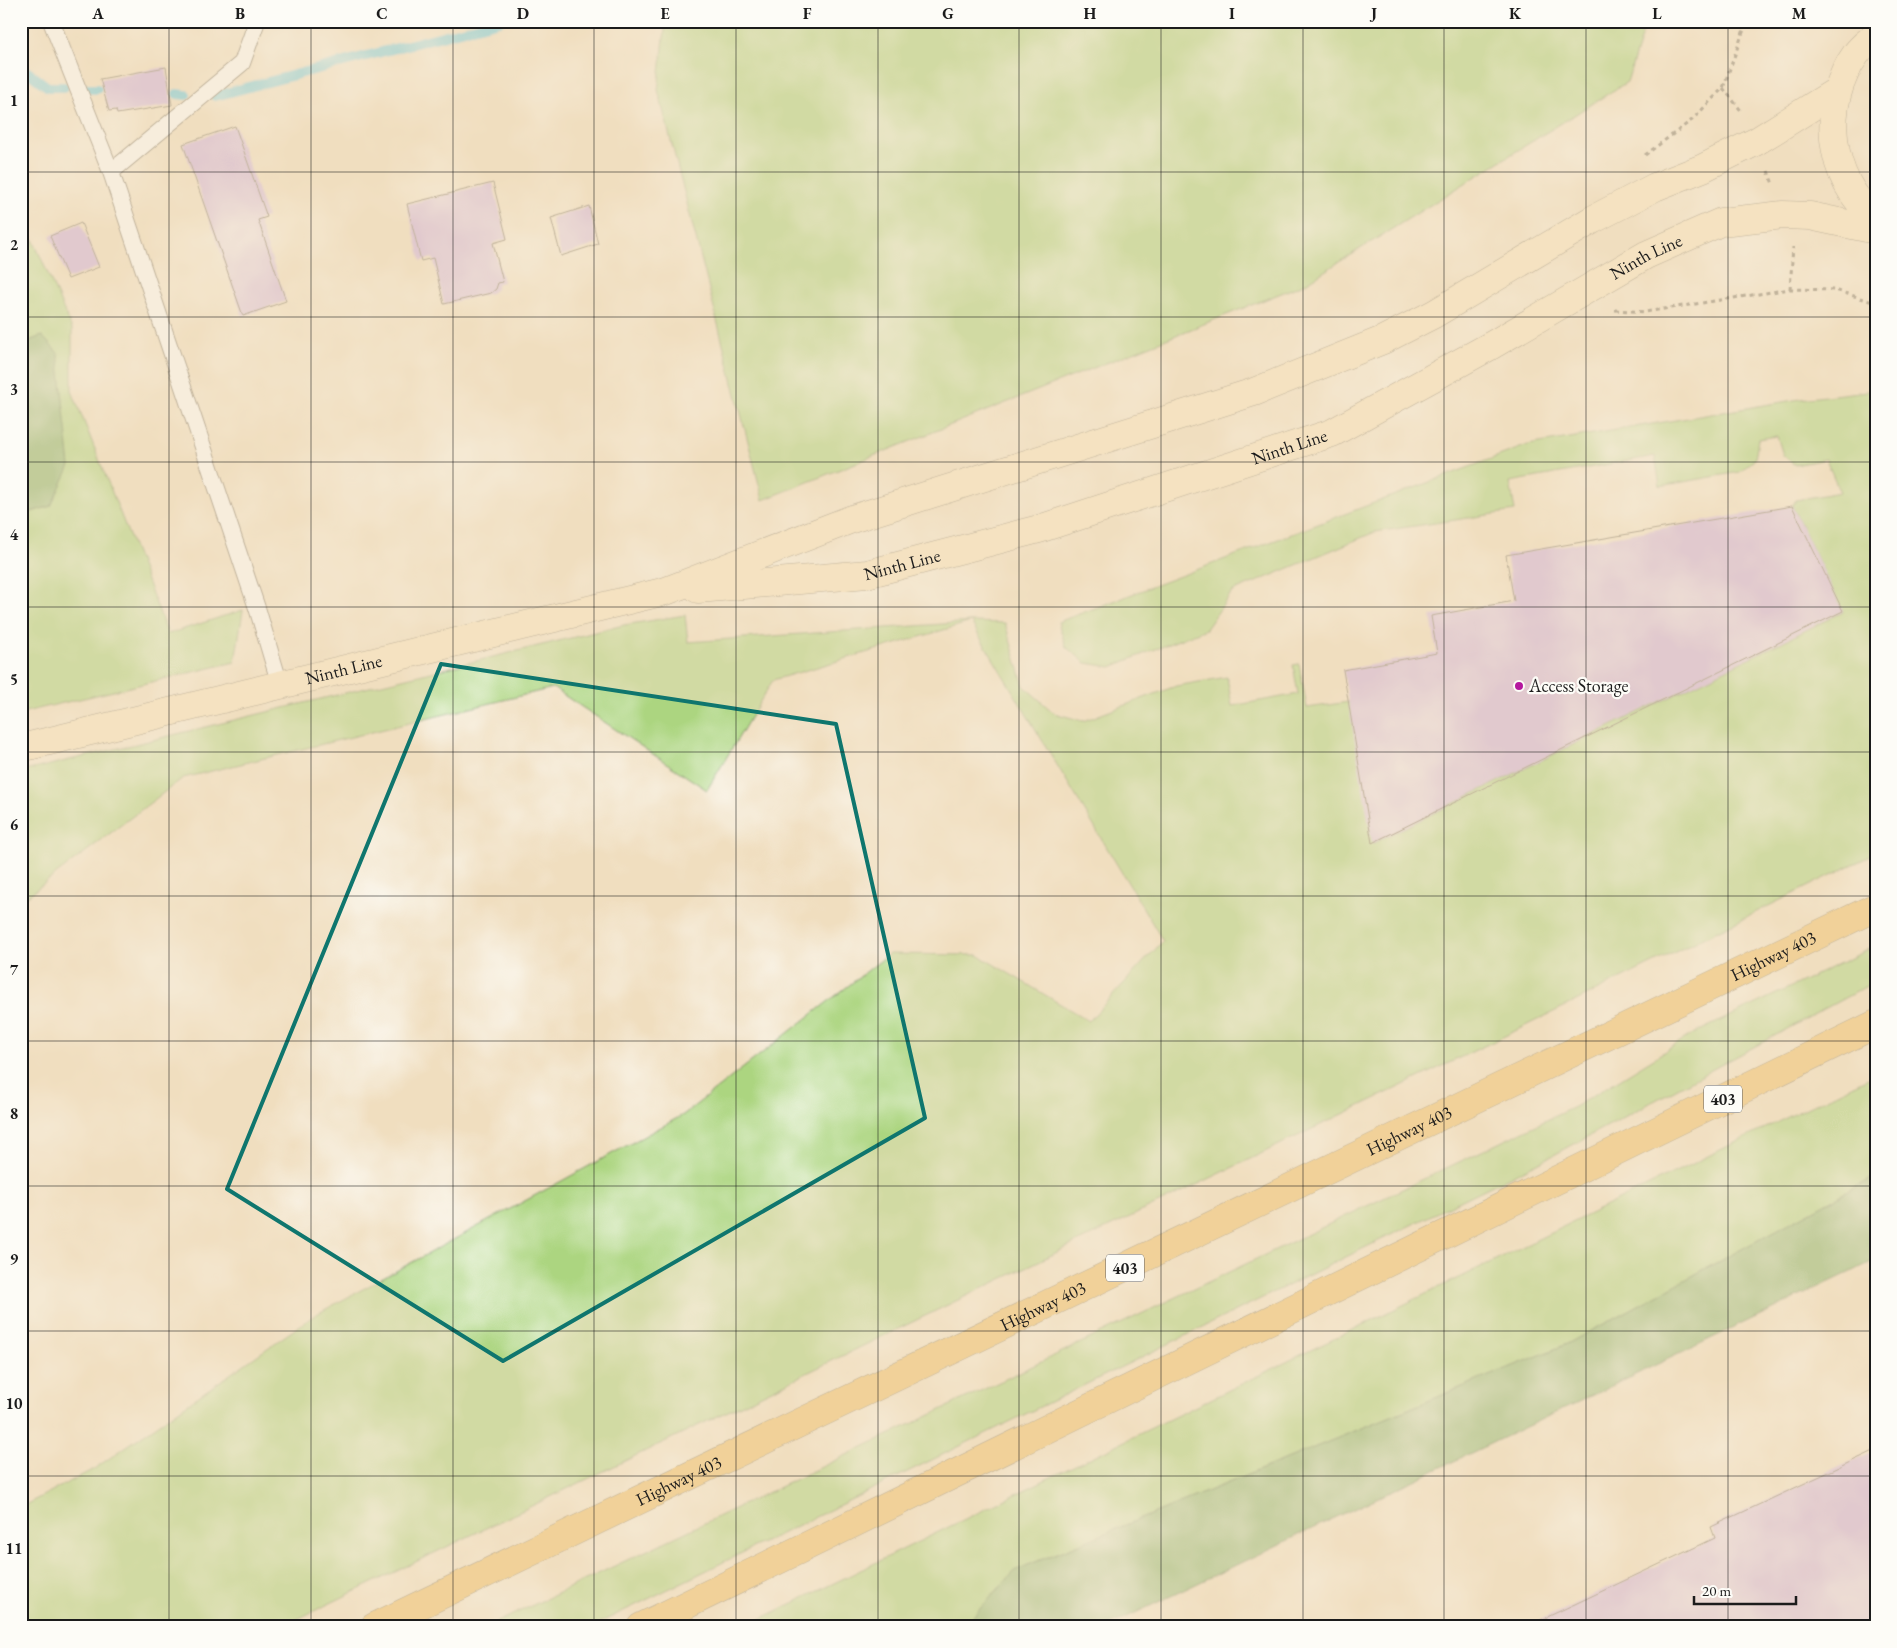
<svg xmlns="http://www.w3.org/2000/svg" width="1897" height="1648" font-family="'EB Garamond',serif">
<rect width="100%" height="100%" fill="#fdfcf7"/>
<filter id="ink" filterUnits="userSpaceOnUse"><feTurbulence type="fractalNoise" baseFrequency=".02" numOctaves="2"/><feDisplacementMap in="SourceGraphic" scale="10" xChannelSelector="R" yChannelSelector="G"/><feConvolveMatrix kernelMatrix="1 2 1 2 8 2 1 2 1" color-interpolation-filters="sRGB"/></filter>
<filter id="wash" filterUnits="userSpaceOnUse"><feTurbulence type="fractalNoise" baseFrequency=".0096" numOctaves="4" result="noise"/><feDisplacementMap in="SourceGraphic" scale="20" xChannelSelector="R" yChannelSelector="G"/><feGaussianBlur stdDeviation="1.12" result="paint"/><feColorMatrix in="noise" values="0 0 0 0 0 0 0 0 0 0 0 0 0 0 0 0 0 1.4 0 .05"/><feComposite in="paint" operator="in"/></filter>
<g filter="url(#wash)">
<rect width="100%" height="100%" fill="#f0debf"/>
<path fill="#acd580" stroke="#64784e" d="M666,21H1646L1627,82L1304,284L763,500L658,90Z
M21,212L72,329V391L168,634L243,610L235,662L21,713V515L51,506L42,336L21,344Z
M1876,390V853L1511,1033L281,1627H21V1507L94,1469L315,1315L683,1115L889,954L978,955L1089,1021L1163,941L971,622L773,680L707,790L553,688L183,778L21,901V772L624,625L685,615L688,642L971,622L1005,623L1024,686L1054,713L1083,721L1176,686L1227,677L1232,706L1298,694L1293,665L1299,664L1307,708L1349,702L1373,843L1843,612L1792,506L1796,500L1840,492L1826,459L1795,465L1783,455L1777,436L1758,439L1755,459L1740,472L1660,486L1655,456L1510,482L1515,511L1375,532L1232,592L1206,629L1111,667L1086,663L1066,647L1058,622L1528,445L1800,399Z
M1876,946V981L1552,1156L591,1627H487L1576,1106L1691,1035Z
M1876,1074V1176L1567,1344L1016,1570L963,1627H744Z"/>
<path fill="#89b66e" stroke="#526945" d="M42,336L58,353L70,466L51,506L21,515V344Z
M1876,1176V1260L1106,1627H963L1016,1570L1567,1344Z"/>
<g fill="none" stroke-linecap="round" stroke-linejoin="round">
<path stroke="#61c7df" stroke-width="10" d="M21,67L48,87H64
M85,89H97
M177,94L186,95
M215,96L499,21"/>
</g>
<g id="blocks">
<path fill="#cfb0df" d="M166,67L172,105L117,114L116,110L109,111L100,79Z
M235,126L267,217L258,220L286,301L243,316L183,144Z
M493,183L507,239L493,243L503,282L498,283L496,289L491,293L444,304L433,258L421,261L407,204Z
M589,206L598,244L561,256L551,218Z
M81,223L99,267L68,279L50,236Z
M1792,506L1843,611L1372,843L1343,670L1437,653L1431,616L1514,601L1506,555Z
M1876,1450V1627H1526L1715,1538L1711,1527Z"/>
</g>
</g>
<g filter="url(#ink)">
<use href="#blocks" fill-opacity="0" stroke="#867d6e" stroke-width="1"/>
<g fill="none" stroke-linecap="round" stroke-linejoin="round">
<defs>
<path id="lane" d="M51,21L111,172L258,611L280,685
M111,172L242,63L257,21"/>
<g id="secondary">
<path d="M1876,35C1869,41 1861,47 1856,54C1820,103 1827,180 1876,218"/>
<path id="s1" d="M698,589L867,574L1039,529L1332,433L1492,345L1646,255L1721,222L1783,215L1810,216L1876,230"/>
<path id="s2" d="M21,748L666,591L852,519L1254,392L1383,340L1434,314L1592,220L1655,187L1703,168L1757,141L1837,91"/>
</g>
<g id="highway">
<path id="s3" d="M374,1627L1876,907"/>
<path d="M641,1627L1876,1024"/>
</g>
</defs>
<use href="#lane" stroke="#867d6e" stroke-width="18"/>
<use href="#secondary" stroke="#867d6e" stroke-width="29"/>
<use href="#highway" stroke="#867d6e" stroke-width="29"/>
<path stroke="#867d6e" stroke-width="3" stroke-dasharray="4 4" stroke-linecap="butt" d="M1723,88L1743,113
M1645,155L1692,120L1723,88L1747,21
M1768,171L1773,184
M1790,289L1793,247
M1615,310L1645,312L1790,289L1835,290L1876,303"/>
<use href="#lane" stroke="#fff" stroke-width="16"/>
<use href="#secondary" stroke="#fae7c3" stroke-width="28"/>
<use href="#highway" stroke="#f2c26a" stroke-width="28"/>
</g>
</g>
<path d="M0 0H1897V1648H0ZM441,664L836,724L925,1118L503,1361L227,1189Z" fill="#f0debf" fill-opacity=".55" fill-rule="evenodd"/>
<path fill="none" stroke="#0f766e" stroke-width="4" stroke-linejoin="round" d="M441,664L836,724L925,1118L503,1361L227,1189Z"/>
<path fill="none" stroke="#1c1c1c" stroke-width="1" stroke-opacity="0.55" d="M169,21V1627M311,21V1627M453,21V1627M594,21V1627M736,21V1627M878,21V1627M1019,21V1627M1161,21V1627M1303,21V1627M1444,21V1627M1586,21V1627M1728,21V1627M21,172H1876M21,317H1876M21,462H1876M21,607H1876M21,752H1876M21,896H1876M21,1041H1876M21,1186H1876M21,1331H1876M21,1476H1876"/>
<circle fill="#b5179e" stroke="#fdfcf7" stroke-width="2" cx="1519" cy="686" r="5"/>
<g text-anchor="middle" stroke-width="4.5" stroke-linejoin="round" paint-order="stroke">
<g fill="#fdfcf7" stroke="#605f5e" stroke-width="1">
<rect x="1704" y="1085.5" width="38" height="27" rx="4"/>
<rect x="1106" y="1254.5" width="38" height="27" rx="4"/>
</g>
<g font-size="16" font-weight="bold" fill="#1c1c1c">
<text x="1723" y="1105">403</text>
<text x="1125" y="1274">403</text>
</g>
<g font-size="18" fill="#1c1c1c" stroke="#fdfcf7">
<text dy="6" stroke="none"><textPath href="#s1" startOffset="1016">Ninth Line</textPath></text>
<text dy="6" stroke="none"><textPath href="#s1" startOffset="611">Ninth Line</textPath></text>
<text dy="6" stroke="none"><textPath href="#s1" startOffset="206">Ninth Line</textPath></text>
<text dy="6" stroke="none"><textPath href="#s2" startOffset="332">Ninth Line</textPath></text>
<text dy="6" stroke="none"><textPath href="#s3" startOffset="1552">Highway 403</textPath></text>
<text dy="6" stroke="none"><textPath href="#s3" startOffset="1148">Highway 403</textPath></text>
<text dy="6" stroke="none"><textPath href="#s3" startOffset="742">Highway 403</textPath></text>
<text dy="6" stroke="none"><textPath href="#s3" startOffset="338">Highway 403</textPath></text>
</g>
<g font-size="18" fill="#1c1c1c" stroke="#fdfcf7" text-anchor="start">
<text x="1529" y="692">Access Storage</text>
</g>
</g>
<rect width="1897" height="1648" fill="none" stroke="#fdfcf7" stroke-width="55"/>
<path d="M1694 1596v8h102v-8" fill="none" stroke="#1c1c1c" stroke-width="2.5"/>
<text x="1702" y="1596" font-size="15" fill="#1c1c1c" stroke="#fdfcf7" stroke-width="4" paint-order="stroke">20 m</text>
<rect x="28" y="28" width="1842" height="1592" fill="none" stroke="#1c1c1c" stroke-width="2"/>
<g font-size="16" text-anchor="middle" font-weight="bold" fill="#1c1c1c">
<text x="98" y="19">A</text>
<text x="240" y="19">B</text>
<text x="382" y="19">C</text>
<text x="523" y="19">D</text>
<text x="665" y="19">E</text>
<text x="807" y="19">F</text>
<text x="948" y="19">G</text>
<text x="1090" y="19">H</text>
<text x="1232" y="19">I</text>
<text x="1374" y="19">J</text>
<text x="1515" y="19">K</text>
<text x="1657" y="19">L</text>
<text x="1799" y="19">M</text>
<text x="14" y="106">1</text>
<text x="14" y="250">2</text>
<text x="14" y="395">3</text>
<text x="14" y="540">4</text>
<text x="14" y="685">5</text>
<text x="14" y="830">6</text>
<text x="14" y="975">7</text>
<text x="14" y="1119">8</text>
<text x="14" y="1264">9</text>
<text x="14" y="1409">10</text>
<text x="14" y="1554">11</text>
</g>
</svg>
